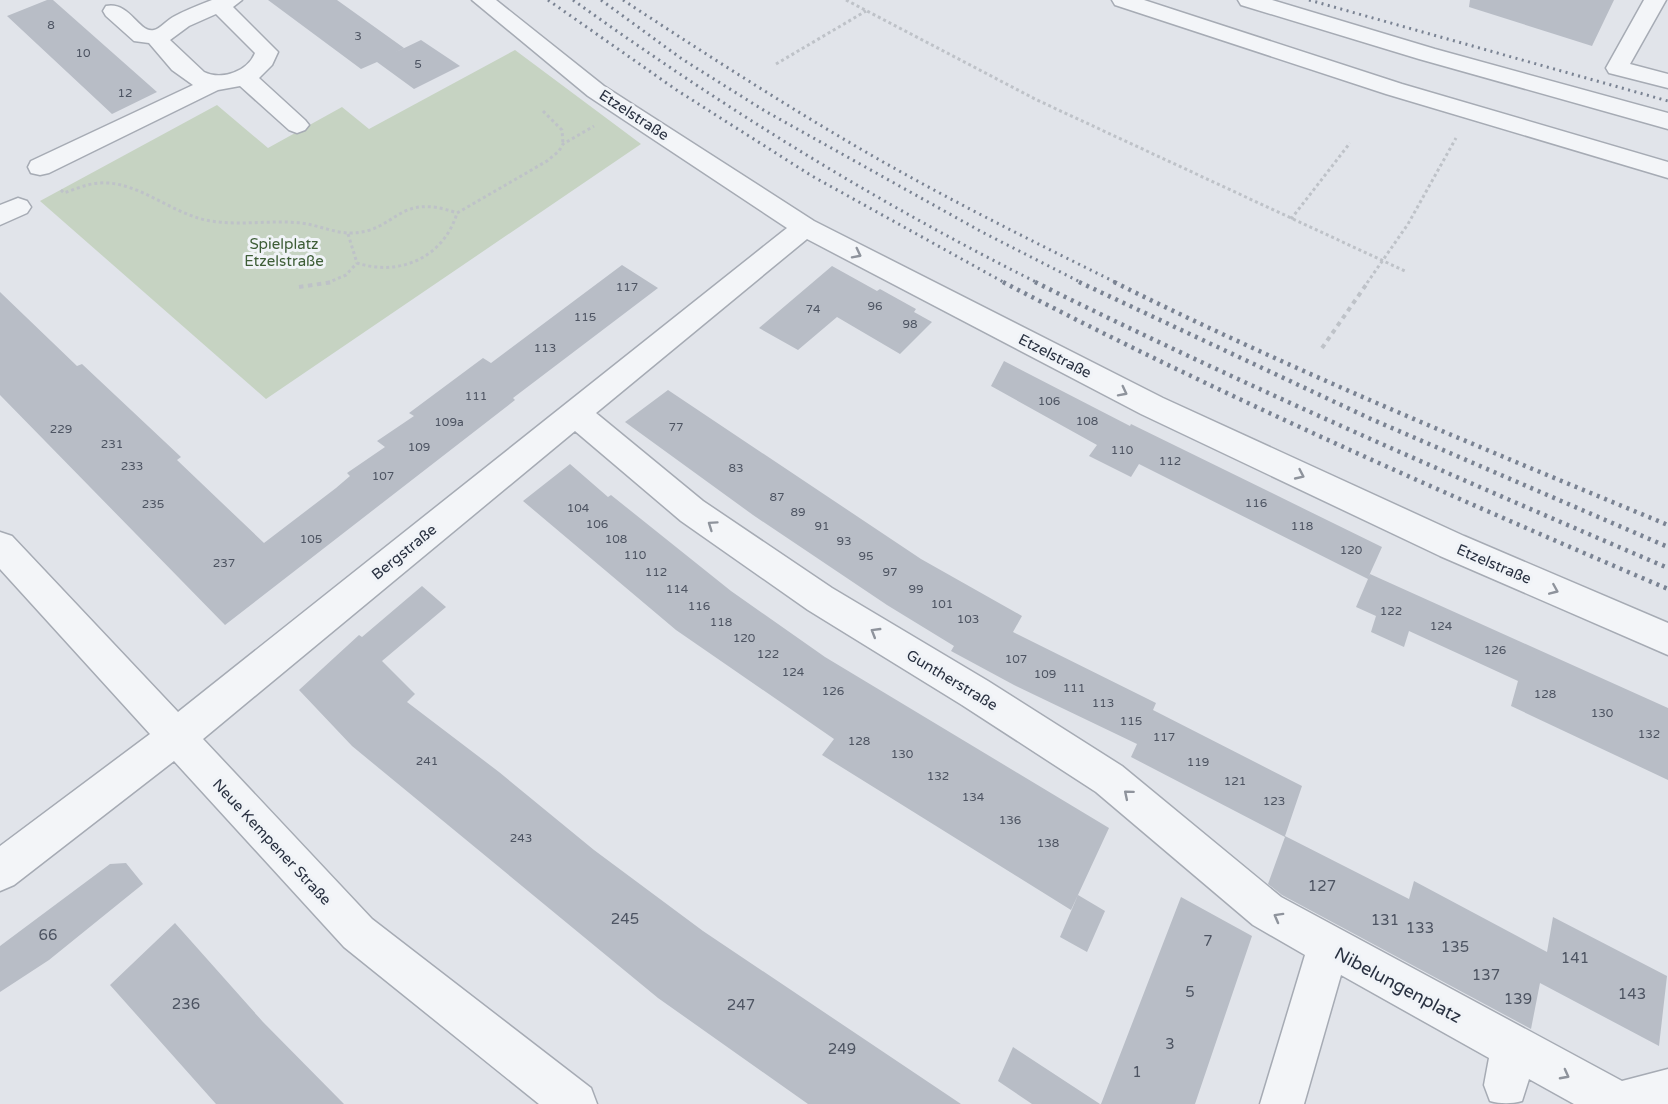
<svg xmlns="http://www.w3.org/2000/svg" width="1668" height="1104" font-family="'Varela Round',sans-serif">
<rect width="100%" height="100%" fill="#e1e4ea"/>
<path fill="#c6d3c2" d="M515,50L641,144L266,399L40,201L217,105L268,148L342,107L369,129Z"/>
<path fill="#b8bdc6" d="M47,0H53L157,92L112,114L7,16Z
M268,0H337L404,48L396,52L421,40L460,66L414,89L377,62L361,69Z
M1470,0H1614L1592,46L1469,7Z
M622,265L658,288L513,398L515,400L225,625L0,395V292L77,366L82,364L181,457L177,460L264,543L336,488L350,476L347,473L385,447L377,441L414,416L409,413L483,358L491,363Z
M832,266L877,291L880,289L916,309L914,312L932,322L900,354L837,317L798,350L759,328Z
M1004,361L1130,426L1131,424L1382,547L1368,578L1370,574L1668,708V780L1511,706L1518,681L1409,631L1404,647L1371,632L1376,616L1356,607L1368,579L1139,464L1131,477L1089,456L1097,445L991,386Z
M668,390L921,559L1022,616L1013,632L1156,703L1153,710L1302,786L1285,836L1409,899L1414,881L1547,952L1553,917L1667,976L1659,1046L1540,983L1531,1029L1282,895L1268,884L1285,837L1131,757L1137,744L1014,685L951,651L954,646L887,605L753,515L625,422Z
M570,464L608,497L611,495L731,591L825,657L1109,828L1071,910L822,755L834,739L676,630L523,501Z
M422,586L446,607L382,661L415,694L407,702L499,772L594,850L703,931L961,1104H808L658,998L352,746L299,690L359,635L362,637Z
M126,863L143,884L49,960L0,992V946L110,864Z
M1078,895L1105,911L1087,952L1060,937Z
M1181,897L1252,936L1195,1104H1101Z
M175,923L263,1022L344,1104H216L110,985Z
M1013,1047L1100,1104H1032L998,1081Z"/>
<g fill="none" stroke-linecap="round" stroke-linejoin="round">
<defs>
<path id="minor" d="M212,0H242L233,7L278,52L272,65L259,78L305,120L309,125L305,130L297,133L289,130L240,86L218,90L49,173L40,175L31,173L28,167L31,161L193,85L172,70L149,43L134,41L106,16L103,11L106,6C130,1 139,34 154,30C160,29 167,20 173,17C186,10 199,5 212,0ZM216,14L255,53C248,71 222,81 204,72L170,40L189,26Z
M472,0H496L604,86L814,221L1163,398L1464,536L1668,623V655L1440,556L1141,414L807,239L596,413L703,501L832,588L988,681L1122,766L1281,897L1622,1081L1668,1069V1104H1574L1529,1079L1522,1101C1511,1104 1501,1104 1490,1101L1484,1085L1489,1058L1341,975L1304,1104H1260L1305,955L1253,925L1096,792L962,705L808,610L681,521L575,431L203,739L372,919L591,1088L597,1104H539L344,947L174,761L14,885L0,891V846L150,734L0,569V532L12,536L178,712L787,228L588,96Z
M1112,0H1144L1402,84L1668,162V178L1386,94L1115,5Z
M1238,0H1272L1435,49L1668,113V129L1419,59L1241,5Z
M1644,0H1666L1630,64L1668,74V88L1609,73L1606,68Z
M18,198L27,201L31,207L27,213L0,225V205Z"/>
</defs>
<use href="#minor" stroke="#a6abb4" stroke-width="3"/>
<path stroke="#bec2c8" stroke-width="3" stroke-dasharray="3 3" stroke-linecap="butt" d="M846,0L1037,100L1405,271
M776,64L866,11
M543,111L562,130L563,144
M61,190L64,193C75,189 87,184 99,183C141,180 175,219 219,222C246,225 274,220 301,223C318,225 334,233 350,233C397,233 396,191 457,213L547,161L559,151L563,144L594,126
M1291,219L1350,143
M348,234L357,263C400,277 444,257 457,213
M327,283L346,275L357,263
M1367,283L1408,224L1456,138"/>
<path stroke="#bec2c8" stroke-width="4" stroke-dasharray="4.5 4.5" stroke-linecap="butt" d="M299,287L333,282
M1322,348L1368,282"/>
<use href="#minor" fill="#f3f5f8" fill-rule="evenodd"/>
<path stroke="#7a8393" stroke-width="3" stroke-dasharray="2 4.5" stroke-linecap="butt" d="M548,0L678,91L812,176L1005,283
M573,0C721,106 875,202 1038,283
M601,0L682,59L765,111L982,232L1082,283
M623,0C704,53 786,106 871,155C951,201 1034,242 1117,283
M1309,0L1668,101"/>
<path stroke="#7a8393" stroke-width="4.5" stroke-dasharray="3 5" stroke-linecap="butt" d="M1003,282C1219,395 1443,493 1668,589
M1035,282C1242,385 1455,477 1668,568
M1079,282L1371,419L1668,547
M1114,282C1295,372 1482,448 1668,525"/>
</g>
<defs><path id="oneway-chevron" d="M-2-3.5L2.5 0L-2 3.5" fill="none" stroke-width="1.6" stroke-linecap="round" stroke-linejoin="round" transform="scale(1.5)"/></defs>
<g stroke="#8e939c">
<use href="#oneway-chevron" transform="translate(857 254) rotate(27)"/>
<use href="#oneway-chevron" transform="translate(1123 392) rotate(27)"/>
<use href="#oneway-chevron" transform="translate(1300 475) rotate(25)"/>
<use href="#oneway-chevron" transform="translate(712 525) rotate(-145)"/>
<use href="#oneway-chevron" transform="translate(1554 590) rotate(23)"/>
<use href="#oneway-chevron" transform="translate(875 632) rotate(-149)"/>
<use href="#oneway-chevron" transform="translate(1128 794) rotate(-140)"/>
<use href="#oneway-chevron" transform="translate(1278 917) rotate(-151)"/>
<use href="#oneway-chevron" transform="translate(1565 1075) rotate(28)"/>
</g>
<g text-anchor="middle" stroke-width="6" stroke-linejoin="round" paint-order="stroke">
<g font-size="12" fill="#4d5462">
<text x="51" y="29">8</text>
<text x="358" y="40">3</text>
<text x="83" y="57">10</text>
<text x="418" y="68">5</text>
<text x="125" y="97">12</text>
<text x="627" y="291">117</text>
<text x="875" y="310">96</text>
<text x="813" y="313">74</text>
<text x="585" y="321">115</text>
<text x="910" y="328">98</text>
<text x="545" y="352">113</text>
<text x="476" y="400">111</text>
<text x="1049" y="405">106</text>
<text x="1087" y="425">108</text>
<text x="449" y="426">109a</text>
<text x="676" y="431">77</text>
<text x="61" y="433">229</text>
<text x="112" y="448">231</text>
<text x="419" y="451">109</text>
<text x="1122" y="454">110</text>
<text x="1170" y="465">112</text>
<text x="132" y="470">233</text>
<text x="736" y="472">83</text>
<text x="383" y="480">107</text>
<text x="777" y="501">87</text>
<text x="1256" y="507">116</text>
<text x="153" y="508">235</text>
<text x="578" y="512">104</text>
<text x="798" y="516">89</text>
<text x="597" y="528">106</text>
<text x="822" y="530">91</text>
<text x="1302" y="530">118</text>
<text x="311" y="543">105</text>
<text x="616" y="543">108</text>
<text x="844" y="545">93</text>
<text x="1351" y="554">120</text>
<text x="635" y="559">110</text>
<text x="866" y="560">95</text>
<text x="224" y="567">237</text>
<text x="656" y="576">112</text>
<text x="890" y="576">97</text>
<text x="677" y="593">114</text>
<text x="916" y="593">99</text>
<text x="942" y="608">101</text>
<text x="699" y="610">116</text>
<text x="1391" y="615">122</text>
<text x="968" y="623">103</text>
<text x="721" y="626">118</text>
<text x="1441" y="630">124</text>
<text x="744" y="642">120</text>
<text x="1495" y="654">126</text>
<text x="768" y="658">122</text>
<text x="1016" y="663">107</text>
<text x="793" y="676">124</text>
<text x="1045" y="678">109</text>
<text x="1074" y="692">111</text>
<text x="833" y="695">126</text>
<text x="1545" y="698">128</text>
<text x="1103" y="707">113</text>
<text x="1602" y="717">130</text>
<text x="1131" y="725">115</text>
<text x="1649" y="738">132</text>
<text x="1164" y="741">117</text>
<text x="859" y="745">128</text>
<text x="902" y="758">130</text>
<text x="427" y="765">241</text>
<text x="1198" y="766">119</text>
<text x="938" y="780">132</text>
<text x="1235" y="785">121</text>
<text x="973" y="801">134</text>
<text x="1274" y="805">123</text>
<text x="1010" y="824">136</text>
<text x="521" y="842">243</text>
<text x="1048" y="847">138</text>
</g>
<g font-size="15" fill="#293141" stroke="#f0f3f7">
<text transform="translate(634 115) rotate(33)" y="5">Etzelstraße</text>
<text transform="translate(1055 356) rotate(27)" y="5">Etzelstraße</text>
<text transform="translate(404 552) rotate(-39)" y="5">Bergstraße</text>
<text transform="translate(1494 564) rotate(23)" y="5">Etzelstraße</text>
<text transform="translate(952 680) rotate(31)" y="5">Guntherstraße</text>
<text transform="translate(272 842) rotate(47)" y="5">Neue Kempener Straße</text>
</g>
<g font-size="15" fill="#3d5d36" stroke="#f0f3f7">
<text x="284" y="249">Spielplatz<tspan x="284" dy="17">Etzelstraße</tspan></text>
</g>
<g font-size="15" fill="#4d5462">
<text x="1322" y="891">127</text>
<text x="625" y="924">245</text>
<text x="1385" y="925">131</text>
<text x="1420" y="933">133</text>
<text x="48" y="940">66</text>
<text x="1208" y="946">7</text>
<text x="1455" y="952">135</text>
<text x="1575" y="963">141</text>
<text x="1486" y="980">137</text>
<text x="1190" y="997">5</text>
<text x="1632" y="999">143</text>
<text x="1518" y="1004">139</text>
<text x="186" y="1009">236</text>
<text x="741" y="1010">247</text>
<text x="1170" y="1049">3</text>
<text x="842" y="1054">249</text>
<text x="1137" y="1077">1</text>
</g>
<g font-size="18" fill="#293141" stroke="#f0f3f7">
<text transform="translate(1398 985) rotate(28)" y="6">Nibelungenplatz</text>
</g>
</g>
</svg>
